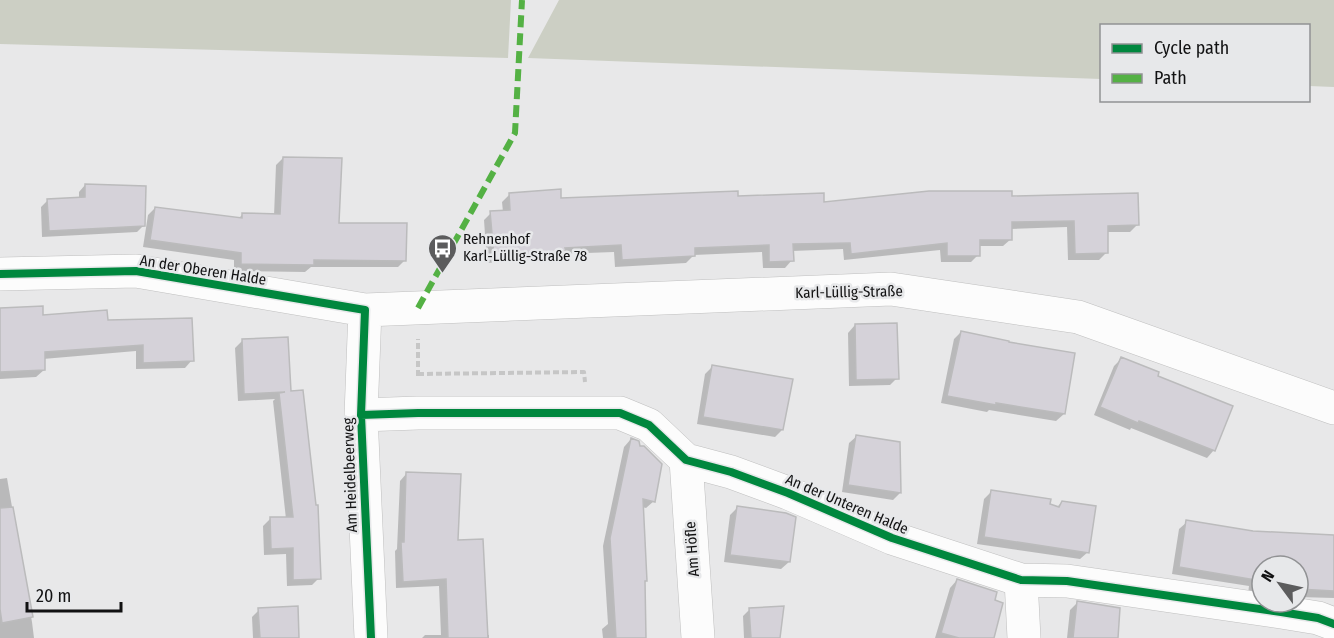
<svg xmlns="http://www.w3.org/2000/svg" width="1334" height="638" font-family="'Fira Sans Condensed',sans-serif">
<rect width="100%" height="100%" fill="#e8e8e9"/>
<path fill="#cccfc4" d="M0,0H511L508,58L0,44Z
M559,0H1334V87L1309,86L1308,26H1102L1101,79L528,58Z"/>
<path fill="#0003" d="M283,158L338,224L405,260L398,267H311L305,272L234,271V260L143,247L148,215L155,208L238,219L242,215L274,216L276,165Z
M85,185L144,225L137,232L42,237L41,207L48,200L79,198V192Z
M509,195L560,200L736,197L823,204L1010,197L1137,225L1130,232H1106L1107,252L1099,260H1068L1067,227L1011,229V239L1003,246H978V255L971,262H941L940,250L844,260L843,249L792,251V260L785,268H763L762,252L694,255L686,263L615,267L614,252L560,254L557,258L487,263L484,220L491,213L503,212L502,202Z
M0,309L42,317L106,322L192,360L185,368L136,369V351L43,359L44,370L36,377L0,379Z
M855,325L897,378L890,385L849,386L848,333Z
M961,332L1064,414L1056,421L989,410L987,412L941,403L954,339Z
M242,341L289,393L319,578L312,585L287,586L286,554L264,555L263,526L270,519H286L273,401L275,399L238,401L235,348Z
M1121,359L1156,377L1214,450L1207,458L1131,428L1130,430L1094,415L1114,366Z
M712,367L782,430L775,437L697,424L705,374Z
M857,436L900,493L893,500L842,492L849,443Z
M631,439L639,447L654,501L646,508L642,507L646,581L643,583L644,638H603L602,629L608,624L603,546L624,447Z
M407,473L457,542L486,635H489V638H422L425,635H441L439,586L396,588L395,551L397,549L400,481Z
M7,478L32,622L34,638H0V479Z
M991,492L1057,507L1062,502L1088,552L1080,559L977,544L984,499Z
M737,508L789,562L781,569L724,562L730,515Z
M1187,522L1253,532L1334,536V598L1298,597V566H1262V595L1248,594L1249,586L1172,574L1179,529Z
M957,580L992,638H935L950,588Z
M1077,603L1116,638H1067L1070,610Z
M750,609L779,638H744L743,616Z
M259,610L298,638H253L252,617Z"/>
<path fill="#d5d2d9" stroke="#bbbbbc" stroke-width="1.5" d="M283,157L342,158L339,223H407L406,261L314,260V265L241,264V253L150,240L155,207L242,218V213L280,214Z
M85,184L146,186L145,226L49,231L47,199L85,197Z
M561,189V198L738,191V196L824,193V202L929,191H1012V196L1138,193L1139,225L1108,226V253L1075,254L1074,221L1012,222V240H980V256H947V243L851,254L850,243L793,244L794,261L769,262V245L695,248V256L622,260L621,245L565,248L566,251L494,257L490,211L510,210L509,193Z
M43,306V315L107,310L108,320L192,318L194,361L143,363V345L45,352V370L0,372V308Z
M897,323L899,379L856,380L855,324Z
M961,331L1009,341V342L1075,353L1065,414L996,403V405L947,396Z
M288,337L291,391L303,390L316,505H318L321,579L293,580V548L271,549L270,517H293L279,393L285,392L244,394L242,339Z
M1121,357L1159,372L1158,376L1233,406L1215,451L1139,421L1138,423L1100,407Z
M712,365L793,379L783,430L703,417Z
M856,435L900,442L901,493L848,485Z
M631,438L639,441L640,446H644L662,464L655,502L643,499L647,581H645L646,638H616L610,538Z
M406,472L461,474L458,540L483,539L488,638H448L446,579L403,582L401,542H404Z
M991,490L1051,499L1050,504L1059,507L1062,501L1096,506L1089,553L984,537Z
M737,506L786,513L796,517L790,562L730,555Z
M13,507L33,617L2,623L0,609V508Z
M1186,520L1253,531L1334,535V591L1298,589V566H1262V588L1255,587V580L1179,567Z
M957,579L997,592L995,600L1003,603L994,638H959L941,633Z
M1077,601L1120,608L1118,638H1073Z
M298,606L299,638H260L258,608Z
M784,606L780,638H751L749,608Z"/>
<g fill="none" stroke-linecap="round" stroke-linejoin="round">
<defs>
<path id="minor" d="M0,274L136,271L365,310L891,289L1078,317L1334,408
M365,310L361,415L371,638
M361,415L418,413H620L649,425L686,460L731,472L788,493L892,538L1021,580L1067,581L1281,612L1318,618L1334,624
M686,460L698,638
M1021,580L1024,638"/>
</defs>
<use href="#minor" stroke="#bfbfbf" stroke-width="34"/>
<path stroke="#c6c6c6" stroke-width="4" stroke-dasharray="6 3" stroke-linecap="butt" d="M418,374L584,372L585,382
M418,376V339"/>
<use href="#minor" stroke="#fcfcfc" stroke-width="33"/>
<path stroke="#54b144" stroke-width="6" stroke-dasharray="12 6" stroke-linecap="butt" d="M418,308L515,133L522,0"/>
<defs>
<path id="cycleway" d="M0,274L136,271L365,310L361,415L371,638
M361,415L418,413H620L649,425L686,460L731,472L788,493L892,538L1021,580L1067,581L1281,612L1318,618L1334,624"/>
</defs>
<use href="#cycleway" stroke="#e7e8ea" stroke-width="11"/>
<use href="#cycleway" stroke="#00873e" stroke-width="8"/>
</g>
<defs>
<symbol id="bus-pin" viewBox="-11 -11 22 30"><path d="M0 17L-7.5 6A9.5 9.5 0 1 1 7.5 6Z" fill="#5c5c5d" stroke="#e7e8ea"/><path d="M-5-6H5V4H4V6H2V4H-2V6H-4V4H-5ZM-3.5-4V0h7V-4ZM-3.5 1.2v1.5H-2V1.2ZM2 1.2v1.5H3.5V1.2Z" fill="#fff"/></symbol>
</defs>
<g fill-rule="evenodd">
<use href="#bus-pin" x="426" y="232" width="33" height="45"/>
</g>
<g text-anchor="middle" stroke-width="5" stroke-linejoin="round" paint-order="stroke">
<g font-size="15" fill="#111112" stroke="#e7e8ea" text-anchor="start">
<text x="463" y="244">Rehnenhof<tspan x="463" dy="17">Karl-Lüllig-Straße 78</tspan></text>
</g>
<g font-size="15" fill="#111112" stroke="#e7e8ea">
<text transform="translate(203 270) rotate(9)" y="5">An der Oberen Halde</text>
<text transform="translate(849 292) rotate(-1)" y="5">Karl-Lüllig-Straße</text>
<text transform="translate(350 475) rotate(-92)" y="5">Am Heidelbeerweg</text>
<text transform="translate(847 504) rotate(23)" y="5">An der Unteren Halde</text>
<text transform="translate(692 549) rotate(-94)" y="5">Am Höfle</text>
</g>
</g>
<rect x="1100" y="24" width="210" height="78" fill="#e7e8ea" stroke="#919294" stroke-width="1.5"/>
<rect x="1112" y="44" width="30" height="9" fill="#00873e" stroke="#919294" stroke-width="1.5"/>
<text x="1154" y="54" font-size="18" fill="#111112">Cycle path</text>
<rect x="1112" y="74" width="30" height="9" fill="#54b144" stroke="#919294" stroke-width="1.5"/>
<text x="1154" y="84" font-size="18" fill="#111112">Path</text>
<g transform="translate(1280 584) rotate(303)"><circle r="28" fill="#e7e8ea" stroke="#919294" stroke-width="1.5"/>
<path d="M0-4.5L10 22L0 15L-10 22Z" fill="#5c5c5d"/>
<text y="-9" font-size="16" font-weight="bold" text-anchor="middle" fill="#111112">N</text>
</g>
<path d="M27 602v9h94v-9" fill="none" stroke="#111112" stroke-width="3"/>
<text x="36" y="602" font-size="18" fill="#111112" stroke="#e7e8ea" stroke-width="4.5" paint-order="stroke">20 m</text>
</svg>
